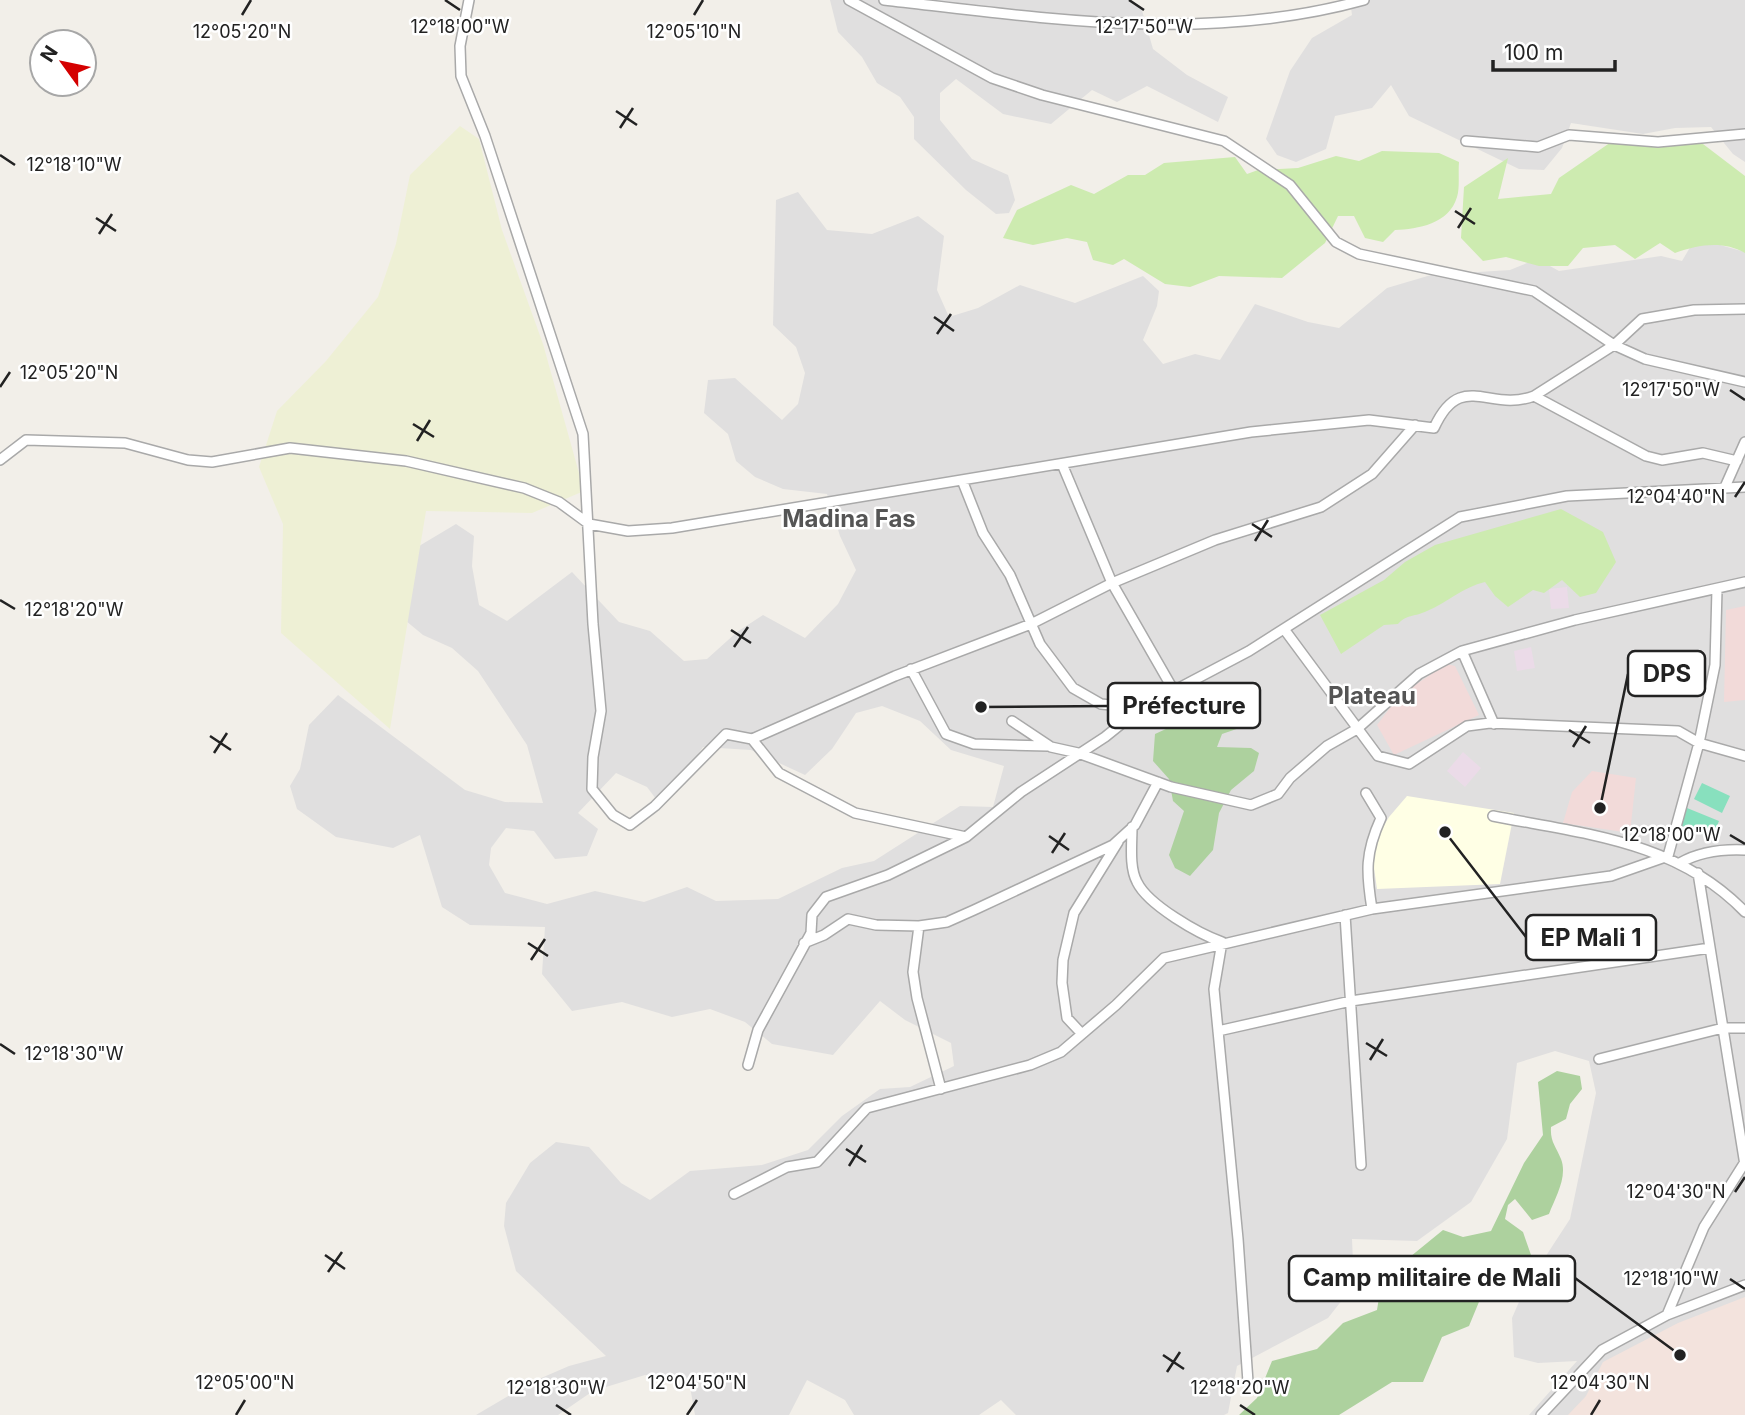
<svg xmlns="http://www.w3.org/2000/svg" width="1745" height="1415" font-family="Inter,sans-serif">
<rect width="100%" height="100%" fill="#f2efe9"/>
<path fill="#e0dfdf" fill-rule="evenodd" d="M830,0H1130L1141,7L1153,49L1187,75L1228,97L1218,122L1147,86L1117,102L1092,90L1051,124L1003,114L956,79L940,93V120L972,159L1008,175L1015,200L1009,213L996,214L966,190L914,139V117L900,97L877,83L862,57L838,32Z
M1350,0H1745V162L1733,154L1711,127L1675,128L1643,134L1571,123L1562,148L1544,170L1519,169L1409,116L1391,85L1372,108L1335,116L1326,149L1296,162L1277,155L1266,139L1290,71L1312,38L1352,15Z
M798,192L827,230L872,234L918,216L944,236L937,290L949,317L978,308L1020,285L1075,303L1143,276L1159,291L1157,306L1143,340L1163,364L1195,354L1220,360L1255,304L1308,322L1339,328L1387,288L1431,275L1510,270L1537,259L1559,271L1661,256L1682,261L1692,244L1706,241L1745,252V1415H1529L1577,1361L1538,1363L1514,1357L1512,1318L1525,1288L1570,1219L1596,1093L1589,1061L1555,1051L1517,1063L1507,1139L1471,1202L1417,1241L1352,1239L1354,1285L1328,1318L1237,1366L1228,1413L1224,1415H1016L1001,1400L979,1415H854L845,1400L807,1380L789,1415H695L689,1381L645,1375L593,1391L558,1415H476L532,1382L569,1366L606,1356L516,1271L504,1226L506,1203L530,1163L556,1142L589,1147L621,1183L650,1200L690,1171L762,1165L808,1150L842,1116L880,1089L910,1087L954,1066L951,1043L905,1020L880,1001L833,1055L772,1044L745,1022L710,1009L672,1017L622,1002L572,1011L542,974L545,927L470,925L442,907L420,835L393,848L336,837L297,809L290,786L300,769L309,725L338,695L465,790L505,802L543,803L527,745L478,671L452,648L423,635L382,601L404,555L456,524L474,536L472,566L479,605L507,621L572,572L619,622L650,631L684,661L707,659L737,632L763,615L805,638L838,604L856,570L840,536L827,494L783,489L755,477L736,461L728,434L704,413L708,380L735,378L782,420L798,404L805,373L796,347L773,325L776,200ZM882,706L920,721L951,750L1004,766L993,807L960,806L874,861L842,868L778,899L716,901L687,887L644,902L595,891L547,904L505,893L489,865L491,848L506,828L534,831L555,859L587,856L598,829L578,813L616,773L647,787L662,807L703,747L751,750L805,775L832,749L856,713Z"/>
<path fill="#f2dad9" d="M1745,606V700L1724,702L1726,610Z
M1446,664L1455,666L1479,715L1394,755L1377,725L1399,696Z
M1592,771L1636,778L1630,833L1563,823L1572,792Z"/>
<path fill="#ebdbe8" d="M1567,587L1569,608L1551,609L1549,589Z
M1531,647L1535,668L1517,671L1514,651Z
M1463,752L1481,768L1465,787L1447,771Z"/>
<path fill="#ffffe5" d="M1407,796L1514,813L1500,884L1377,889L1371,847L1389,817Z"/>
<path fill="#f3e3dd" d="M1745,1297V1415H1568L1586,1396L1603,1362L1678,1323Z"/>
<path fill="#eef0d5" d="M460,126L479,139L502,230L543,344L584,491L532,513L426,511L390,729L281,633L283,524L259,467L277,411L326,361L378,297L396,244L410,175Z"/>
<path fill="#cdebb0" d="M1614,140L1703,144L1745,176V253C1722,240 1698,245 1675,253L1660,243L1635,259L1615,245L1583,248L1568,266H1539L1506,257L1483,261L1461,238L1464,187L1508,158L1498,199L1551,194L1559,178Z
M1382,151L1439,153L1459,162C1458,173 1460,187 1457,197C1449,224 1418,229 1395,230L1383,242L1365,238L1354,216H1338L1325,243L1282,278L1219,276L1190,287L1165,284L1124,259L1113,265L1093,260L1087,242L1067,238L1033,245L1003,238L1017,210L1071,185L1094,194L1128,175H1145L1164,163L1235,157L1247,174L1258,170L1298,168L1336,156L1359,161Z
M1561,509L1603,532L1616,562L1596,593L1580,597L1562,580L1544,593L1533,590L1508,607L1495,596L1485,582C1463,587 1448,602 1427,611C1415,617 1407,614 1398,624L1384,625L1341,654L1320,615L1384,580L1405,562L1435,545Z"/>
<path fill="#add19e" d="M1216,706L1253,708L1257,722L1222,734L1217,747L1251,748L1259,753L1254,771L1231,790L1219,813L1213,850L1190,876L1175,868L1169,855L1184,811L1173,801L1169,779L1153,761L1155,734Z
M1557,1071L1580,1076L1582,1089L1570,1104L1566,1119L1551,1127C1550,1142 1556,1146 1561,1159C1568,1177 1555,1198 1549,1214L1532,1220L1515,1199L1508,1205L1505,1219L1523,1232L1531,1255L1493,1268L1469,1326L1442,1337L1423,1382H1392L1339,1415H1239L1257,1398L1272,1361L1317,1349L1343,1323L1377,1310L1381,1285L1405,1261L1443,1230L1463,1237L1491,1231L1524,1163L1543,1135L1538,1082Z"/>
<path fill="#88e0be" d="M1702,783L1730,796L1722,813L1694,799Z
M1687,808L1719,821L1712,838L1680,825Z"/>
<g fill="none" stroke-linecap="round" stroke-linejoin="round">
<defs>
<path id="minor" d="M469,0L460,46L461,76L485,136L583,434L593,624L601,711L593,757L592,789L613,815L630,825L655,806L726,734L752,739L779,773L855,813L966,837L1021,792L1105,737L1141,708L1249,651L1460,517L1567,496L1745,487
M849,0L992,78L1042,95L1224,141L1290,185L1336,242L1359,254L1534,291L1614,345L1645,359L1745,382
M884,0C1044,18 1206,44 1364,0
M1466,141L1538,147L1569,135L1658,142L1745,134
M1534,396L1646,456L1662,460L1703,453L1737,461
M0,460L26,440L125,443L188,460L212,462L290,448L406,461L524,488L559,502L589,524L628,531L672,528L1251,432L1369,420L1434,428C1461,369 1489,413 1534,396L1614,345L1642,319L1694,310L1745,309
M1062,464L1112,583L1174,691
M962,480L983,533L1010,575L1040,644L1073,688L1101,704L1141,708
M1725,487L1745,442
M1284,629L1378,756L1409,764L1467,726L1490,723L1678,731L1699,743L1745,756
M1462,651L1494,724
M911,669L946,734L974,744L1048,746
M1012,721L1051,747L1078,753L1171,787L1251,805L1278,794L1290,778L1327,746L1357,729L1419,674L1462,651L1575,620L1745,582
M752,739L895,676L1031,624L1112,583L1215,540L1321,507L1372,474L1415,425
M1366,793L1381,818C1365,853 1366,872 1372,909
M1493,816C1585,834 1677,841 1745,912
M1132,827C1132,844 1129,867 1137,882C1148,905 1199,934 1222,942L1214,989L1238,1239L1248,1382
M1680,863C1699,852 1723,849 1745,850
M1698,873L1745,1165
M1345,915L1361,1165
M919,926L913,972L917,998L941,1089
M804,943L824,935L848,919L876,925L919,926L947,922L974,910L1113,845L1135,825L1158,782
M1218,1031L1351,1001L1710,948
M1082,1034L1067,1018L1062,983L1063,960L1074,913L1118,842
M1599,1059L1723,1028H1745
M748,1065L758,1030L811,933L812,915L826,897L888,875L966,837
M734,1194L787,1167L817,1162L867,1108L1030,1065L1061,1052L1116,1005L1164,958L1372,909L1611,876L1668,856L1699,743L1715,665L1717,589
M1667,1315L1704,1227L1745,1162
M1541,1415L1602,1350L1667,1315L1745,1285"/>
</defs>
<use href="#minor" stroke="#a9a9a9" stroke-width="12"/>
<use href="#minor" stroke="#fff" stroke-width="9"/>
</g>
<path fill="none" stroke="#222" stroke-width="2.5" d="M445,0L460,10M1129,0L1144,10M242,15L251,0M694,15L703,0M616,111L637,125M620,128L633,108M0,155L15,165M1455,211L1475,224M96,218L116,231M1458,228L1471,208M99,234L112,214M934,317L954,331M937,334L951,314M0,387L10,372M1730,390L1745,400M413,424L434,437M417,441L430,420M1735,497L1745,482M1252,524L1272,537M1255,541L1268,520M0,600L15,609M731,630L751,643M734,647L748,627M1569,730L1590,743M210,736L231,750M1573,747L1586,726M214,753L227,733M1730,835L1745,844M1049,836L1069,850M1052,853L1065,833M528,943L548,956M531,960L545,939M1366,1043L1387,1056M0,1044L15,1054M1370,1060L1383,1039M846,1149L866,1162M849,1166L862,1145M1735,1192L1745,1177M325,1255L345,1269M328,1272L342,1252M1730,1279L1745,1289M1163,1355L1184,1369M1167,1372L1180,1352M556,1405L571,1415M1240,1405L1255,1415M236,1415L245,1400M687,1415L697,1400M1591,1415L1600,1400"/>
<g text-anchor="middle" stroke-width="5" stroke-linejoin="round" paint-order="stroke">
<g font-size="24" font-weight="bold" fill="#555" stroke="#fff">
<text x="849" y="527">Madina Fas</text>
<text x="1372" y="704">Plateau</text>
</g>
</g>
<g font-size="18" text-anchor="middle" fill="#222" stroke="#fff" stroke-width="5" stroke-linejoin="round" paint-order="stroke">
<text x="460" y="33">12°18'00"W</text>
<text x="1144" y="33">12°17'50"W</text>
<text x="242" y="38">12°05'20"N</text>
<text x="694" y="38">12°05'10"N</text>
<text x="74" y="171">12°18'10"W</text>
<text x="69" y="379">12°05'20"N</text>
<text x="1671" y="396">12°17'50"W</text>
<text x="1676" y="503">12°04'40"N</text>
<text x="74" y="616">12°18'20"W</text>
<text x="1671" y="841">12°18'00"W</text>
<text x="74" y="1060">12°18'30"W</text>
<text x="1676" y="1198">12°04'30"N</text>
<text x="1671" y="1285">12°18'10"W</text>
<text x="245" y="1389">12°05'00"N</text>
<text x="697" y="1389">12°04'50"N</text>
<text x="1600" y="1389">12°04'30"N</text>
<text x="556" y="1394">12°18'30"W</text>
<text x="1240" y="1394">12°18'20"W</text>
</g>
<path fill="none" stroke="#222" stroke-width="2.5" d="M1600 808L1628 674M981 707L1108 706M1445 832L1526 937M1680 1355L1575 1278"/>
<g fill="#222" stroke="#fff" stroke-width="2.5">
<circle cx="1600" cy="808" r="7"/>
<circle cx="981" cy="707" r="7"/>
<circle cx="1445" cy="832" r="7"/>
<circle cx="1680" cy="1355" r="7"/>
</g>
<g fill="#fff" stroke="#222" stroke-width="2.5">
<rect x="1628" y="651" width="77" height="45" rx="7"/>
<rect x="1108" y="683" width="152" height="45" rx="7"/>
<rect x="1526" y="915" width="130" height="45" rx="7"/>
<rect x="1289" y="1256" width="286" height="45" rx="7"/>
</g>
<g font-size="24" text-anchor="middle" font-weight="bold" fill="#222">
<text x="1667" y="682">DPS</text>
<text x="1184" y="714">Préfecture</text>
<text x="1591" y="946">EP Mali 1</text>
<text x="1432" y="1286">Camp militaire de Mali</text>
</g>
<g transform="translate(63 63) rotate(303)"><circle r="33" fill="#ffffff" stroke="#a7a7a7" stroke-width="2"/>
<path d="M0-5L12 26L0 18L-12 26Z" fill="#d40000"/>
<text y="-10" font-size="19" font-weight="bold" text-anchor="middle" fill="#222222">N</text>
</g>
<path d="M1493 60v10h122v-10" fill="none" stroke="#222222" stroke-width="3.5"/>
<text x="1504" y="60" font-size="21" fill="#222222" stroke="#ffffff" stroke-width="5" paint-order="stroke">100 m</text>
</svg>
